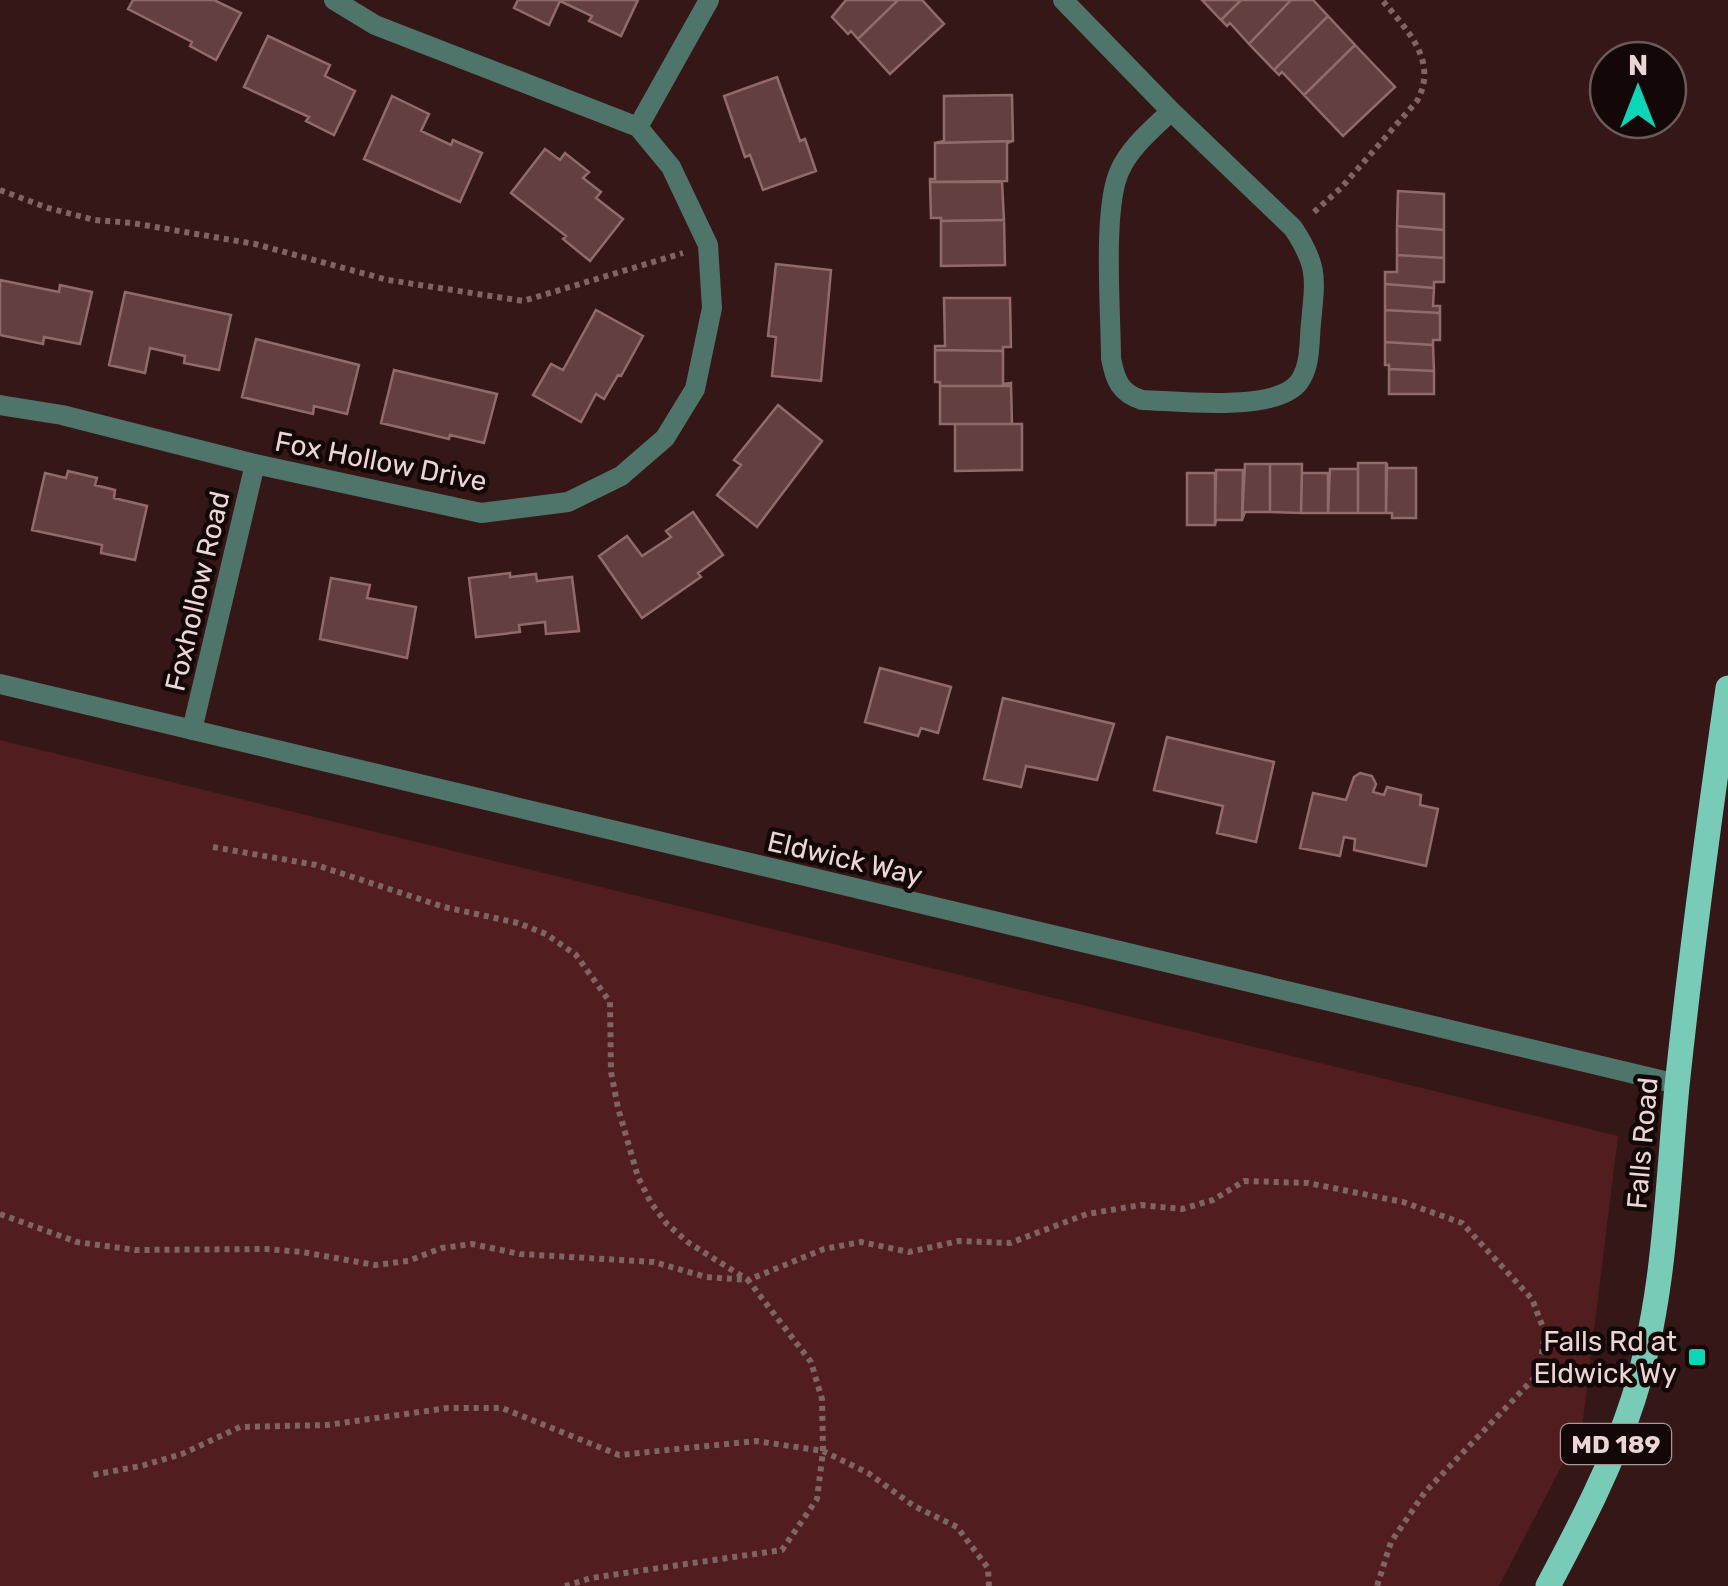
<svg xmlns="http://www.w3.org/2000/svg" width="1728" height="1586" font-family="Rubik,sans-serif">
<rect width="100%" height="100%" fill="#351717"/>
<path fill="#521d1f" d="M0,740L1618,1136L1582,1427L1499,1586H0Z"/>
<path fill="#63403f" stroke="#916b69" stroke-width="2.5" d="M133,0H214L241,13L216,60L190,46L192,42L128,9Z
M518,0H638L621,36L589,21L592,16L560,1L549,25L514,8Z
M846,0H898L858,39L851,31L848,34L832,17Z
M898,0H922L944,24L890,74L858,39Z
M1202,0H1241L1221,20Z
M1241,0H1291L1249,44L1230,23L1227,26L1221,20Z
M1291,0H1313L1328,16L1274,70L1249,44Z
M1328,16L1355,45L1304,95L1282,72L1279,75L1274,70Z
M268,36L330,65L325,76L355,91L334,135L306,121L309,117L244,87Z
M1355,45L1395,87L1343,136L1304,95Z
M777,77L800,141L805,139L816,171L763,190L750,155L745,157L724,96Z
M1012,95L1013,141L935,143L944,141V96Z
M392,96L429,114L421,131L451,145L453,140L482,153L460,202L364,159Z
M1013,141L1007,143V181L930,182V179H935V143Z
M545,149L560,160L565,153L589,172L583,178L601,192L596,198L623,219L590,261L563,239L566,236L511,193Z
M930,182H1002L1004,220L941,221V218H931Z
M1398,191L1444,194V230L1397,226Z
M1004,220L1005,265L941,266V221Z
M1397,226L1444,230V258L1397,255Z
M1397,255L1444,258V282H1434V288L1385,284V272H1397Z
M776,264L831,270L821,381L772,376L776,337L768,336Z
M0,280L59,292L60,285L92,292L80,344L44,337L43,344L0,335Z
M1385,284L1434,288L1433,306H1440V313L1385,310Z
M125,292L231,315L219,370L184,363L185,356L150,348L145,373L109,365Z
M944,298H1010L1011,347H1003V351L935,350V346H945Z
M596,310L643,336L621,376L618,375L604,399L596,394L581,422L533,395L551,364L563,370Z
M1385,310L1440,313V340H1433V345L1385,342Z
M256,339L359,365L347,414L314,406L313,414L242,397Z
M1385,342L1433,345L1434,371L1389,369V365H1385Z
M935,350L1003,351V384L1011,383V386H940V382H935Z
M1389,369L1434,371V394H1389Z
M394,370L497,394L484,443L450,435L449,439L381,423Z
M940,386H1011L1012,424H940Z
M778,405L822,441L757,527L717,495L741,465L734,460Z
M955,424H1022V470L955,471Z
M1358,463H1386V513H1358Z
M1387,463V468H1416V518H1392V513H1386Z
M1245,464H1270V512H1245L1242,520Z
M1270,464H1302L1301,513L1270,512Z
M1330,469H1358V513H1328Z
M1216,470H1243L1242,520H1216L1215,525Z
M68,471L97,478L95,485L115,490L114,498L147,506L135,560L101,553L102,545L32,530L45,473L66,478Z
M1187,473H1215V525H1187Z
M1302,473H1328V513H1301Z
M693,512L723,555L698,573L701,577L642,618L599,556L627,536L642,556L671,537L666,531Z
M510,573V577L536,574L537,581L572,577L579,631L546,634L545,622L519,625L520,632L476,637L469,578Z
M331,578L370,585L367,598L416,607L407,658L320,639Z
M880,668L951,687L938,733L921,728L918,736L865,722Z
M1003,698L1114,724L1097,780L1026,766L1021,787L984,779Z
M1167,737L1274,762L1256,842L1217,833L1223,806L1154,790Z
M1360,773L1372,776L1376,784L1373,792L1384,795L1387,787L1421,795L1420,805L1438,809L1426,866L1354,850L1355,839L1344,837L1340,856L1300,848L1313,793L1346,800L1354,777Z"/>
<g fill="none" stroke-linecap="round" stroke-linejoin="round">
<path stroke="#7f6464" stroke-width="6" stroke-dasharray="5 5" stroke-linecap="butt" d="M0,190L48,208L95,220L132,223L255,244L388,280L523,301L683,253
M1314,212L1341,188L1417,101C1439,61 1407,30 1382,0
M213,847L316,865L444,907L518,923L546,934L576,955L610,1002L611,1072L618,1108L638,1177L651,1203L667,1224L689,1243L748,1280L824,1249L861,1242L909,1252L959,1241L1010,1243L1087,1214L1141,1205L1182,1209L1213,1200L1244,1181L1308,1183L1403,1202L1462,1223L1532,1299L1545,1333L1539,1373L1425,1492L1391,1542L1377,1586
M0,1214L77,1242L135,1250L266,1249L302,1252L375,1265L408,1261L442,1248L472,1244L520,1254L654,1262L706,1277L748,1280L811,1362L822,1399L823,1451L756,1441L619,1455L502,1408H448L327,1425L240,1427L182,1454L141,1466L92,1475
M565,1586L591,1578L782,1550L817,1499L823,1451L868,1473L914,1506L957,1527L988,1568L989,1586"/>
<path stroke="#4f756b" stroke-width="20" d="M1063,0L1171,111L1293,228C1319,267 1315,279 1311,323C1309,342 1311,366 1299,382C1276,413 1178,401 1142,400C1120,393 1115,380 1111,358C1111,314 1102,207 1120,170C1131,146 1153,129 1171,111
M638,127L709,0
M0,405L62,415L255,464L481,513L568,502L621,476L665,438L695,389L712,308L708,245L671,167L638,127L375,25L334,0
M0,684L1677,1084
M192,730L255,464"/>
<path stroke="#78cbb7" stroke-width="25" d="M1548,1586C1580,1526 1612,1465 1633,1400C1665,1299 1667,1190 1677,1086C1691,953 1709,820 1728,688"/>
</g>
<rect fill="#0dd5b5" stroke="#140707" stroke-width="4" x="1687" y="1347" width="20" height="20" rx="5"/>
<g text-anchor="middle" stroke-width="9" stroke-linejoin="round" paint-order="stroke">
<rect fill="#140707" stroke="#ab9897" stroke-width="2.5" x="1561" y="1424" width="110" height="40" rx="8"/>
<g font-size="25" font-weight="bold" fill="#ecd6d5">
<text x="1616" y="1453">MD 189</text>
</g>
<g font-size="28" fill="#ecd6d5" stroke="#140707">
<text transform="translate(381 461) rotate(11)" y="10">Fox Hollow Drive</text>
<text transform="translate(197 591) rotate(-77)" y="10">Foxhollow Road</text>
<text transform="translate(845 858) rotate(13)" y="10">Eldwick Way</text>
<text transform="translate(1642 1143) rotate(-85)" y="10">Falls Road</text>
</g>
<g font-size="28" fill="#ecd6d5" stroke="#140707" text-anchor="end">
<text x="1677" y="1351">Falls Rd at<tspan x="1677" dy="32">Eldwick Wy</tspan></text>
</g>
</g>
<g transform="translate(1638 90)"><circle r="48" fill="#140707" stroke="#6a5a59" stroke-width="2.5"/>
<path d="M0-8L18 38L0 25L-18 38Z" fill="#0dd5b5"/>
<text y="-15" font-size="28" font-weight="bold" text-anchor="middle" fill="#ecd6d5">N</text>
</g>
</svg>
